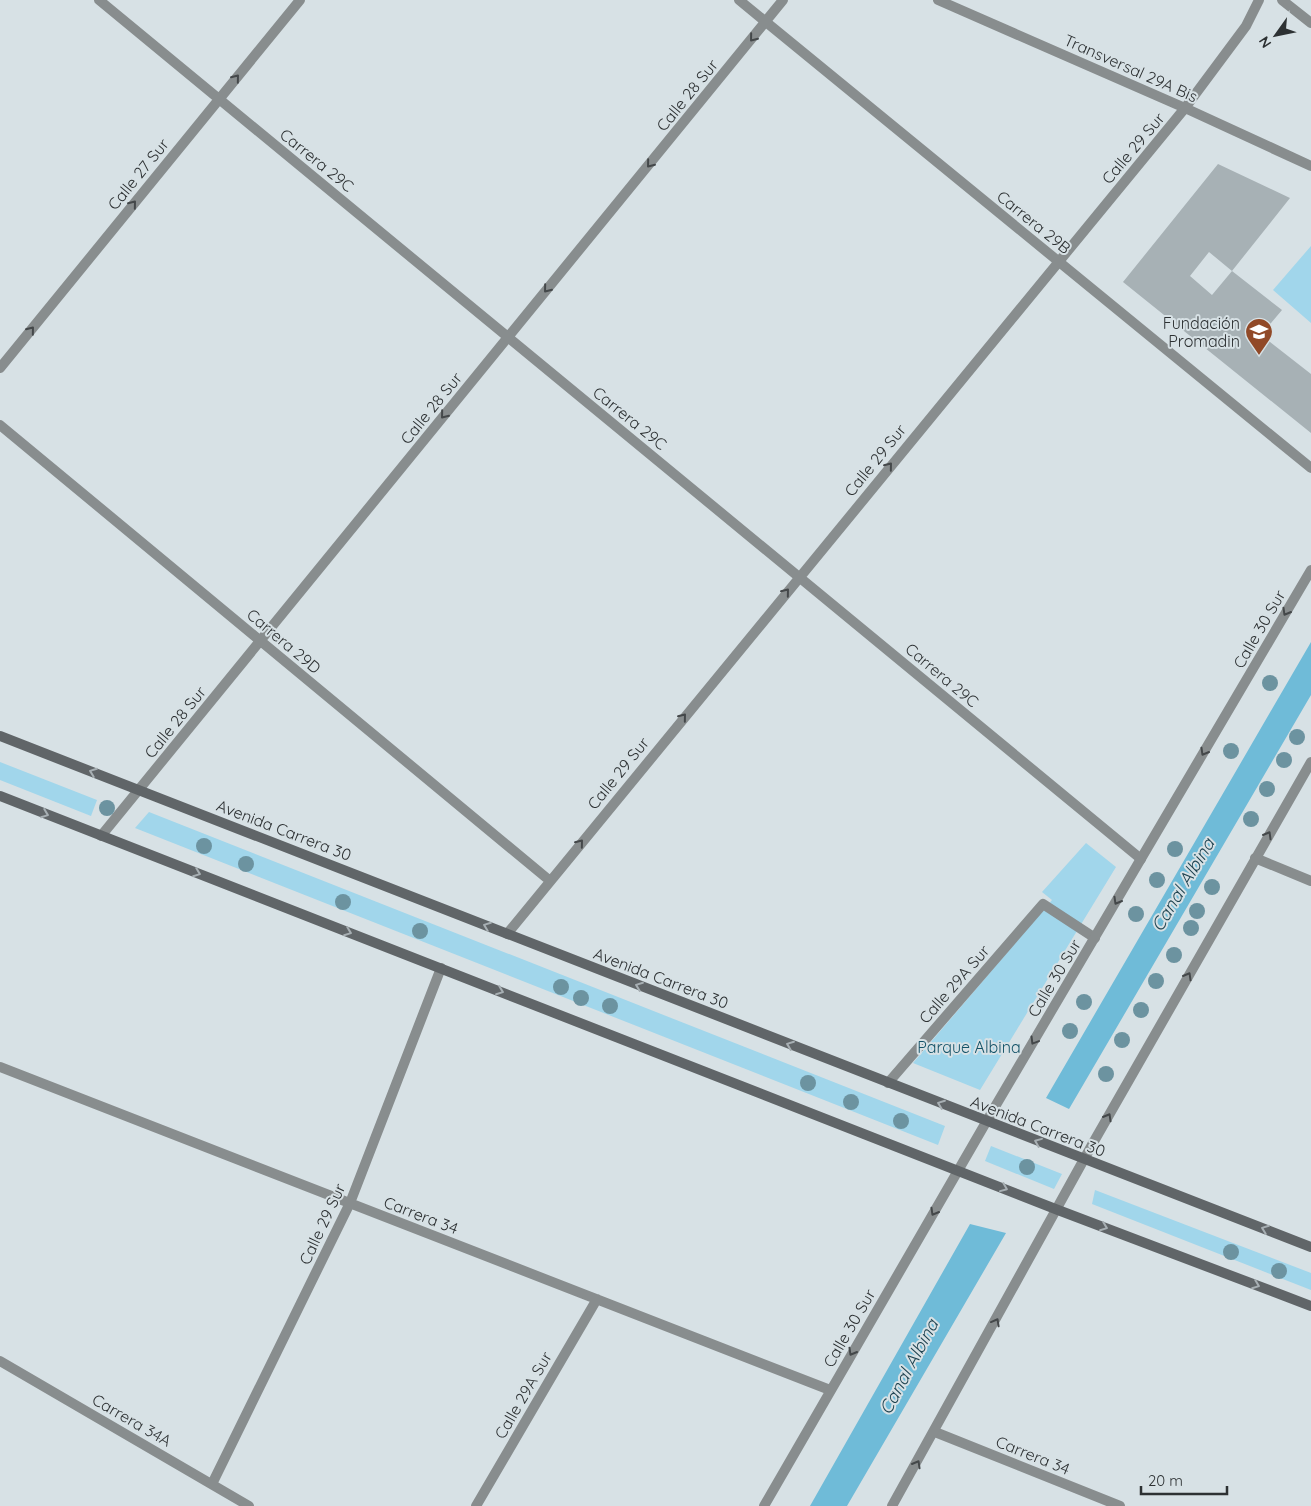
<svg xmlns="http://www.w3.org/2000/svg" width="1311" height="1506" font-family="Quicksand,sans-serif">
<rect width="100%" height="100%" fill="#d7e1e5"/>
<path fill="#a1d6eb" d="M1311,246V323L1273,290Z
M0,762L97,800L91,816L0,780Z
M149,812L945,1126L938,1145L135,828Z
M1086,843L1116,867L980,1090L913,1063L1052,900L1042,892Z
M991,1146L1062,1174L1054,1189L985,1161Z
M1095,1190L1311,1273V1290L1092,1204Z"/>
<path fill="#6fbbd8" d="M1311,642V695L1069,1109L1046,1098Z
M970,1224L1006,1233L847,1506H810Z"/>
<path fill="#a7b1b5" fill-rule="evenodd" d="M1218,164L1290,198L1232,271L1282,310L1261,335L1311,374V433L1123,282ZM1209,252L1232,271L1212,295L1190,276Z"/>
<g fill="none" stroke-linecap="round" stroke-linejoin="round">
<path stroke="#888d8e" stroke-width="10" d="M888,1083L1043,904L1095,938"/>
<path stroke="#888d8e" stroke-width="10" d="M99,0L1141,859
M739,0L1311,468
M938,0L1185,108L1311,166
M1282,0L1311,23
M0,368L300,0
M0,425L549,880
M101,836L783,0
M1255,858L1311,881
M507,934L1185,108L1246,26L1259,0
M0,1067L830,1390
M0,1361L249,1506
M935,1432L1120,1506
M212,1484L350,1203L441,968
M476,1506L597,1299"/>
<path stroke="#888d8e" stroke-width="10" d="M764,1506L996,1105L1311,570
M892,1506L1093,1143L1311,762"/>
<path stroke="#606568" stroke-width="10" d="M0,736L1311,1247
M0,796L1058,1210L1311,1306"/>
</g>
<g fill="#6c93a0">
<circle cx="1270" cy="683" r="8"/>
<circle cx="1297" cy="737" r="8"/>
<circle cx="1231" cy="751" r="8"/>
<circle cx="1284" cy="760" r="8"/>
<circle cx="1267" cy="789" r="8"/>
<circle cx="107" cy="808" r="8"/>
<circle cx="1251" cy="819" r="8"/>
<circle cx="204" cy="846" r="8"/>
<circle cx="1175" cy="849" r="8"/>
<circle cx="246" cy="864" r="8"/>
<circle cx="1157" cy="880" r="8"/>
<circle cx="1212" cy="887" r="8"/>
<circle cx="343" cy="902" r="8"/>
<circle cx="1197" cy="911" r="8"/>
<circle cx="1136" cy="914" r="8"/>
<circle cx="1191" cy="928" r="8"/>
<circle cx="420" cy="931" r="8"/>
<circle cx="1174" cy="955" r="8"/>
<circle cx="1156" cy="981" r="8"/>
<circle cx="561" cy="987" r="8"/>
<circle cx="581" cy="998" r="8"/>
<circle cx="1084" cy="1002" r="8"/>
<circle cx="610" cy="1006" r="8"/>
<circle cx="1141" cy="1010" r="8"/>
<circle cx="1070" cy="1031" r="8"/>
<circle cx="1122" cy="1040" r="8"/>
<circle cx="1106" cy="1074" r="8"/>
<circle cx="808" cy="1083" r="8"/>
<circle cx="851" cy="1102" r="8"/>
<circle cx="901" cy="1121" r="8"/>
<circle cx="1027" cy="1167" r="8"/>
<circle cx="1231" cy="1252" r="8"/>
<circle cx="1279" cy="1271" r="8"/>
</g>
<defs><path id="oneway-chevron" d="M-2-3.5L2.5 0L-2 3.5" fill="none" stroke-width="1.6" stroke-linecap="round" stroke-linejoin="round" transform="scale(1.25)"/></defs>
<g stroke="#44484a">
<use href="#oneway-chevron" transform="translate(753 38) rotate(129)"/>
<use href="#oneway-chevron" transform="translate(236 78) rotate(-51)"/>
<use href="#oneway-chevron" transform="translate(650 164) rotate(129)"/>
<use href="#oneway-chevron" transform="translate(133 204) rotate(-51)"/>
<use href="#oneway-chevron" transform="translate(547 289) rotate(129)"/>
<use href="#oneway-chevron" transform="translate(31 330) rotate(-51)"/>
<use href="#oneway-chevron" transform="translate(444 415) rotate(129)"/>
<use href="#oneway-chevron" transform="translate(889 466) rotate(-51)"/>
<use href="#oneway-chevron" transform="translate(786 592) rotate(-51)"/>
<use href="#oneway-chevron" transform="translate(1286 612) rotate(120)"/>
<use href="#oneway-chevron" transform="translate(683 717) rotate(-51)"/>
<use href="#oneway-chevron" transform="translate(1204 752) rotate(120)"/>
<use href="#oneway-chevron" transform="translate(1268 835) rotate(-60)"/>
<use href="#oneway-chevron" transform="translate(580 843) rotate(-51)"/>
<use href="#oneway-chevron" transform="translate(1117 901) rotate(120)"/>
<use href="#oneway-chevron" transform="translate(1188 976) rotate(-60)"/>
<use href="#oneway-chevron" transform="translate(1034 1041) rotate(121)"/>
<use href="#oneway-chevron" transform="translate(1108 1117) rotate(-60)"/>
<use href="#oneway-chevron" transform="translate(934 1212) rotate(120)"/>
<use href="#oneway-chevron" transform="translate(996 1322) rotate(-61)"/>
<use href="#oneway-chevron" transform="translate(852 1352) rotate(120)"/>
<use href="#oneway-chevron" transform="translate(917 1464) rotate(-60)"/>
</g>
<g stroke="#a7afb3">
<use href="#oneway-chevron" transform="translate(93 772) rotate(-159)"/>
<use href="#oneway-chevron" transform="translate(45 814) rotate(21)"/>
<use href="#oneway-chevron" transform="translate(197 873) rotate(21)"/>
<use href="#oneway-chevron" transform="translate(487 926) rotate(-159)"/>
<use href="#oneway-chevron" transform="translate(348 932) rotate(21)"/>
<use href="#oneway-chevron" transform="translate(639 986) rotate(-159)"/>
<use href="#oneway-chevron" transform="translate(500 991) rotate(21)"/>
<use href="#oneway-chevron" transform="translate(790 1045) rotate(-159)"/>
<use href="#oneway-chevron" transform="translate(941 1104) rotate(-159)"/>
<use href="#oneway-chevron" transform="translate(1038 1142) rotate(-158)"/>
<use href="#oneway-chevron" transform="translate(1004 1188) rotate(22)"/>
<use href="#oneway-chevron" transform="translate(1104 1227) rotate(21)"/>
<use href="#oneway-chevron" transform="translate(1265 1229) rotate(-159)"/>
<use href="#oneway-chevron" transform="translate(1256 1285) rotate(21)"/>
</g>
<defs>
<symbol id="school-pin" viewBox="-11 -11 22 30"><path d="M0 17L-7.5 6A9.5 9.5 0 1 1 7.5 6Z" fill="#914927" stroke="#d7e1e5"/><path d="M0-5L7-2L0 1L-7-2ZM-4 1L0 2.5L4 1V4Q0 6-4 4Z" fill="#fff"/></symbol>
</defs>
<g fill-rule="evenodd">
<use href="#school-pin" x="1243" y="316" width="32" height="43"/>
</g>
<g text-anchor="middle" stroke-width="4" stroke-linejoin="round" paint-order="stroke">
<g font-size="16" fill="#2d3133" stroke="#d7e1e5">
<text transform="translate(1131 68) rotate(24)" y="6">Transversal 29A Bis</text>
<text transform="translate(687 95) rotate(-51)" y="6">Calle 28 Sur</text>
<text transform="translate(1133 148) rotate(-50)" y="6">Calle 29 Sur</text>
<text transform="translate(317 160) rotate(39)" y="6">Carrera 29C</text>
<text transform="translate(138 174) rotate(-51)" y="6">Calle 27 Sur</text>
<text transform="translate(1034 222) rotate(39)" y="6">Carrera 29B</text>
<text transform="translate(431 408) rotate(-51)" y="6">Calle 28 Sur</text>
<text transform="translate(630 418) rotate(39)" y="6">Carrera 29C</text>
<text transform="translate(875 460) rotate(-51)" y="6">Calle 29 Sur</text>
<text transform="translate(1259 629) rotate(-60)" y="6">Calle 30 Sur</text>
<text transform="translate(284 641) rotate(40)" y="6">Carrera 29D</text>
<text transform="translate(942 675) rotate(40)" y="6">Carrera 29C</text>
<text transform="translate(175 722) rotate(-51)" y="6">Calle 28 Sur</text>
<text transform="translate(618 773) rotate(-51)" y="6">Calle 29 Sur</text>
<text transform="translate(284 830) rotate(21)" y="6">Avenida Carrera 30</text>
<text transform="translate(661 978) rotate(21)" y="6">Avenida Carrera 30</text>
<text transform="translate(1054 978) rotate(-59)" y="6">Calle 30 Sur</text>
<text transform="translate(954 984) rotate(-49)" y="6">Calle 29A Sur</text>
<text transform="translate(1038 1126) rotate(21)" y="6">Avenida Carrera 30</text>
<text transform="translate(421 1215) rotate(21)" y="6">Carrera 34</text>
<text transform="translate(322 1224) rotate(-65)" y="6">Calle 29 Sur</text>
<text transform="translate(849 1328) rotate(-60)" y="6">Calle 30 Sur</text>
<text transform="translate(523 1395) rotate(-60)" y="6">Calle 29A Sur</text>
<text transform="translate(132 1420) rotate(30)" y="6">Carrera 34A</text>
<text transform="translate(1033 1455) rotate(22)" y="6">Carrera 34</text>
</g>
<g font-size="16" fill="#2d3133" stroke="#d7e1e5" text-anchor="end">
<text x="1240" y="329">Fundación<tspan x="1240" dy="18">Promadin</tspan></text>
</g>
<g font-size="16" fill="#145368" stroke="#d7e1e5">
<text x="969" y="1053">Parque Albina</text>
</g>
<g font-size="18" font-style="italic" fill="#1f4350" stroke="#d7e1e5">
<text transform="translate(1183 885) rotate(-59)" y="6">Canal Albina</text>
<text transform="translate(909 1367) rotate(-62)" y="6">Canal Albina</text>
</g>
</g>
<g transform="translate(1276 35) rotate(237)" stroke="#d7e1e5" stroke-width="4" paint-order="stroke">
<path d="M0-4L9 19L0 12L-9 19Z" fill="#2d3133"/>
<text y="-8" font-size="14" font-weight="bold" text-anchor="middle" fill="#2d3133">N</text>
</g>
<path d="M1141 1486v8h86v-8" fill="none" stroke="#2d3133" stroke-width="2.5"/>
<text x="1148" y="1486" font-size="15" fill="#2d3133" stroke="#d7e1e5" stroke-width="4" paint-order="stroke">20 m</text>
</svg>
